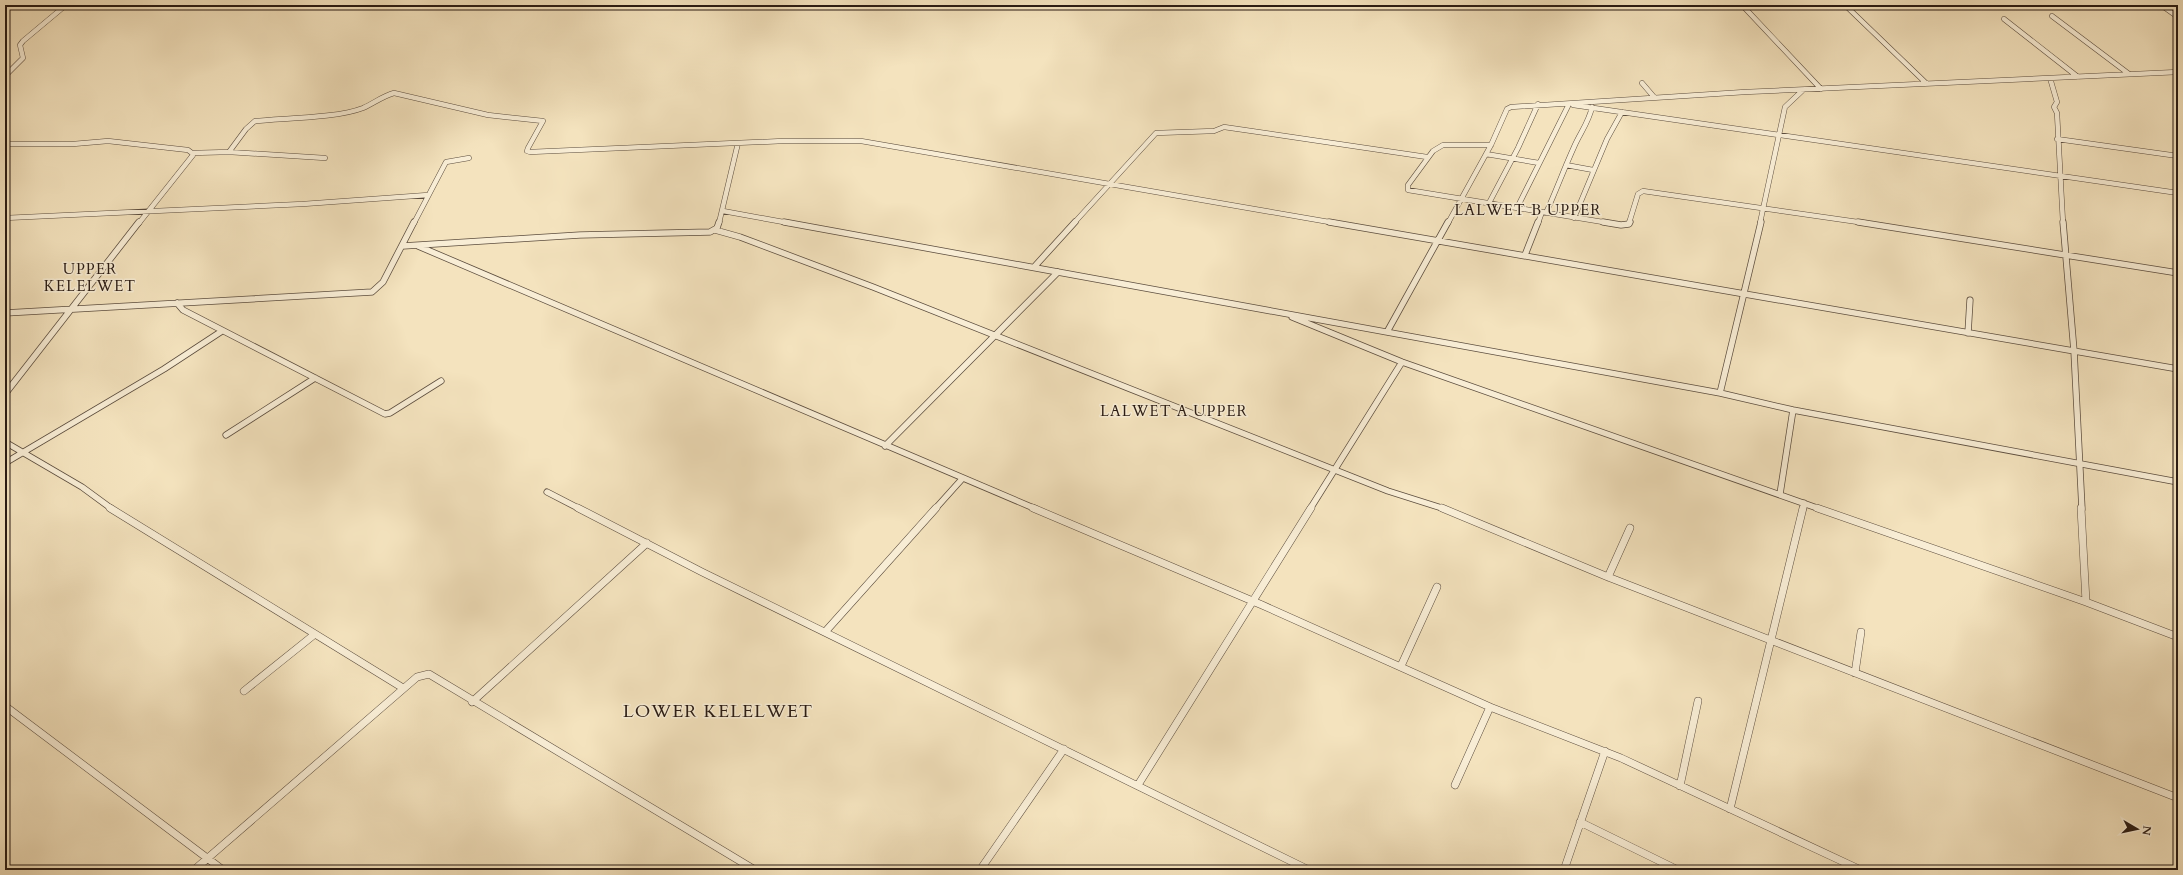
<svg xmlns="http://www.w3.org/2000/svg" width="2183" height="875" font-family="Cardo,serif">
<rect width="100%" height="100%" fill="#f4e3be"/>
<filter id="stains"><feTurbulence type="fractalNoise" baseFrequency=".005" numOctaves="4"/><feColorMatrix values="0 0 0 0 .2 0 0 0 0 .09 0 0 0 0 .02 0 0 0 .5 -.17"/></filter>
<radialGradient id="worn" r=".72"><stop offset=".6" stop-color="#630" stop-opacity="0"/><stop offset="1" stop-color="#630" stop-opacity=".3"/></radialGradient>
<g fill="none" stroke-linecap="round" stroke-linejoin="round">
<defs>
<path id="minor-far2" d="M1742,5L1821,89
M1845,5L1927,84
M2161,5L2178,17
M2052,16L2129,74
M2004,19L2078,77
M5,76L23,58L20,45L23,41L66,5
M2050,78L2057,102L2054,107L2057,113L2063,223
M1642,83L1654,97
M1573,105L2178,193
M2057,139L2178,156
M5,144H73L108,141L188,150L192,153L229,152
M1491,145H1443L1433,151L1408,185V190L1609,223
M1486,154L1539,163
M325,158L229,152L246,129L255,121C284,118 338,118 363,108C374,103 383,96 394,93L488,115L543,121L528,148L527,151L530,152L783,141H861L1335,223
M1566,165L1593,170
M1489,203L1518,148L1538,104
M1517,208L1569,104
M723,211L789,223
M1546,213C1556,191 1564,169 1574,147C1580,133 1589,122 1592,107
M5,218L303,204L428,195
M1574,218L1607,139L1622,112
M139,223L193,155L192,153
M414,223L446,162L469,158
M719,223L738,143
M1074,223L1156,133L1214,131L1224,127L1427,157
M1448,223L1491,145L1507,109L1511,107L1745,92L2178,72
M1538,223L1542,212
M1629,223L1638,194L1643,191L1865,223
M1760,223L1785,107L1803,90"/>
<path id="minor-far1" d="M784,222L1720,393L1793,410L2178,482
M1329,222L2178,369
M1603,222L1621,225L1629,224L1630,222
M1858,222L2178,273
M2063,222L2074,351L2082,509
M715,230L740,237L873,287L1388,491L1445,509
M403,246L580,235L710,232L717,228L719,222
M418,246L1036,509
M1525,255L1538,222
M1035,266L1075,222
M177,303L183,310L385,414L390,413L441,381
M5,313L372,292L383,282L414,222
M1292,317L1402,362L1820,509
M1387,332L1448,222
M1968,333L1970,300
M1720,393L1761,222
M5,394L139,222
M226,435L315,378
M5,442L82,487L112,509
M885,446L1058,272
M5,463L164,369L222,331
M547,492L580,509
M1780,494L1793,410
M935,509L962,479
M1310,509L1402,362
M1803,509L1804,503"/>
<path id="minor" d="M110,508L403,688
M578,508L702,572L1309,870
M1033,508L1262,605L1490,707L1621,758L1861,870
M1442,508L1608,577L2178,798
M1817,508L2086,602L2178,637
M2081,508L2086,602
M1608,577L1630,528
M825,632L936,508
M1401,666L1437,587
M1855,673L1861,632
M244,691L315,634
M472,702L647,543
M5,706L223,870
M1138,785L1311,508
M1455,785L1490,707
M1680,786L1698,701
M1730,809L1803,508
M1580,822L1678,870
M194,870L417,677L429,674L755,870
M980,870L1064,749
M1564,870L1605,751"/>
</defs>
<use href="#minor-far2" stroke="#5c4d3e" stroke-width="5.5"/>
<use href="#minor-far1" stroke="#5c4d3e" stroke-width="7"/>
<use href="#minor" stroke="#5c4d3e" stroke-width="8"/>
<use href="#minor-far2" stroke="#f8edd5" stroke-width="4.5"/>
<use href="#minor-far1" stroke="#f8edd5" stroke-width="5.5"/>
<use href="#minor" stroke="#f8edd5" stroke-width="7"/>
</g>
<g text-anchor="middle" stroke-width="3" stroke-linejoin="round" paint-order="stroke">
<g font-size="15" letter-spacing="1" fill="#291b13" stroke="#f8edd5">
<text x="1528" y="215">LALWET B UPPER</text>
<text x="90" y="274">UPPER<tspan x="90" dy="17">KELELWET</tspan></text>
<text x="1174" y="416">LALWET A UPPER</text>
</g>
<g font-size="18" letter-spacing="1" fill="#291b13" stroke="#f8edd5">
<text x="718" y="717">LOWER KELELWET</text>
</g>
</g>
<rect width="2183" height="875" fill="none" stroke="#f4e3be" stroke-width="20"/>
<rect x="6" y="6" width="2171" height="863" fill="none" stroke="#291b13" stroke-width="2"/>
<rect x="10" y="10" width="2163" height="855" fill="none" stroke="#291b13"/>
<g transform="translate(2137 829) rotate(99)" stroke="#f8edd5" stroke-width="3" paint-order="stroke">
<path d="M0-3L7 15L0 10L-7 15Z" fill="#291b13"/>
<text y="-6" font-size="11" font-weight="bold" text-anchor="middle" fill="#291b13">N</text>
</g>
<rect width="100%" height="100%" filter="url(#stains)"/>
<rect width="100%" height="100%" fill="url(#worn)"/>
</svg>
